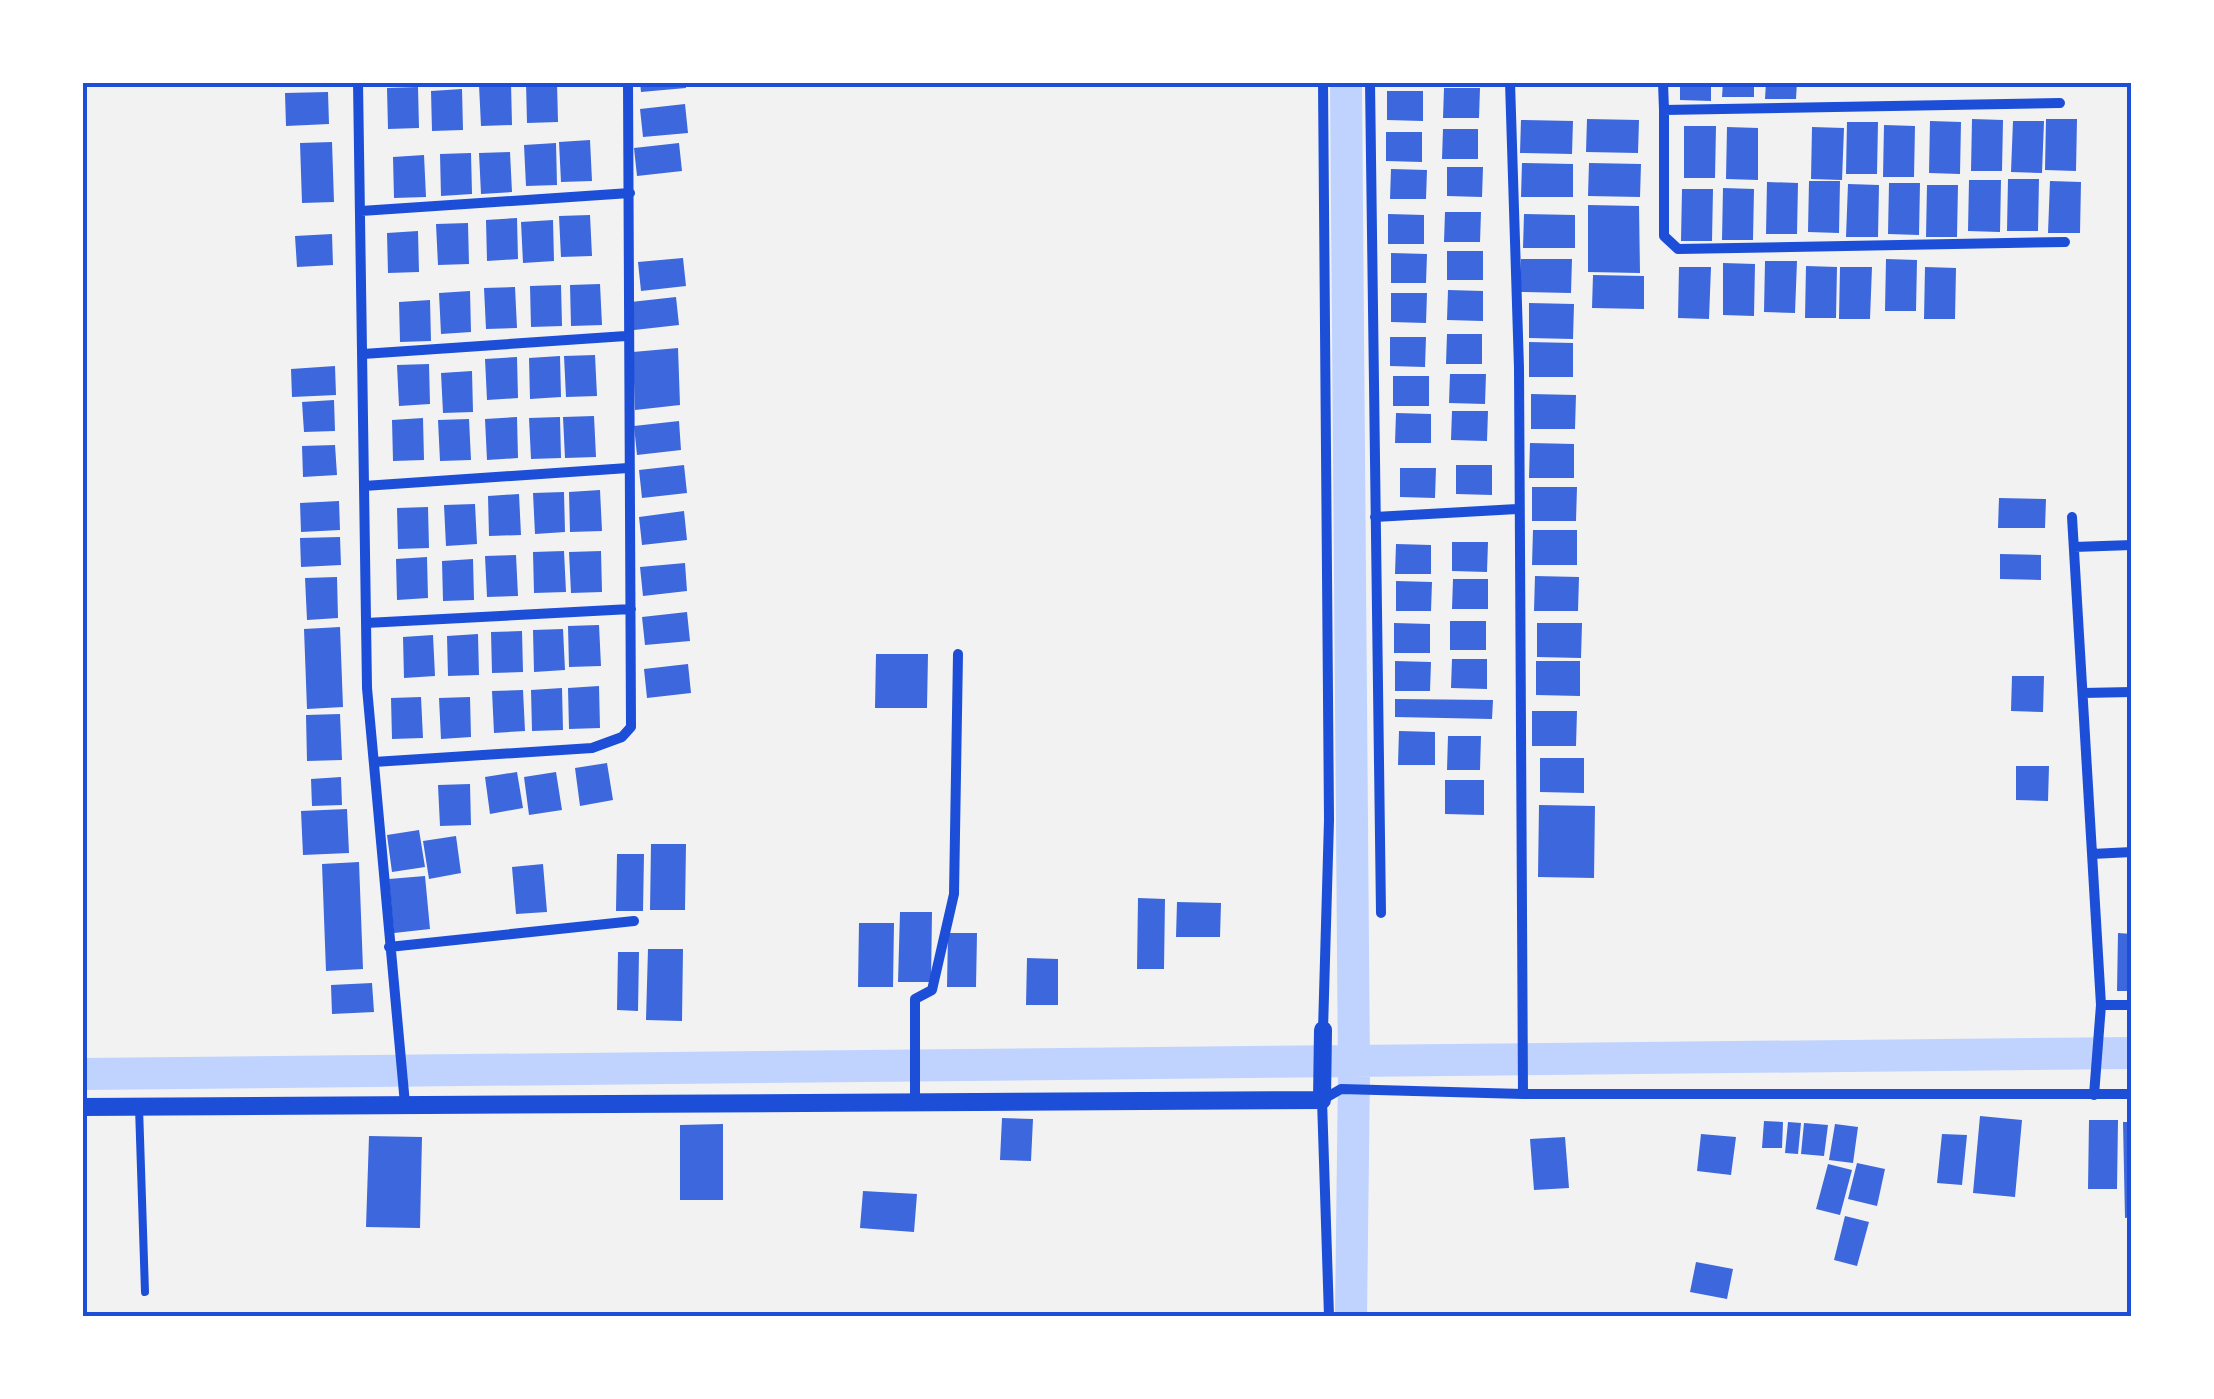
<svg xmlns="http://www.w3.org/2000/svg" width="2214" height="1399" font-family="Roboto,sans-serif">
<rect width="100%" height="100%" fill="#f2f2f2"/>
<g fill="none" stroke-linecap="round" stroke-linejoin="round">
<path stroke="#bfd3fe" stroke-width="32" d="M1346,82L1354,1073L1351,1316
M82,1074L2132,1053"/>
</g>
<path fill="#3d67dc" d="M526,82H557L558,122L527,123Z
M640,82H685L686,88L641,92Z
M1680,82H1711V101L1680,100Z
M1723,82H1754V97H1722Z
M1766,82H1797L1796,99H1765Z
M511,83L512,125L481,126L479,85Z
M418,87L419,128L388,129L387,88Z
M1444,88H1480L1479,118H1443Z
M462,89L463,130L432,131L431,91Z
M1387,91H1423V121L1387,120Z
M328,92L329,124L286,126L285,93Z
M685,104L688,133L643,137L640,109Z
M1587,119L1639,120L1638,153L1586,152Z
M1972,119L2003,120L2002,171H1971Z
M2046,119H2077L2076,171L2045,170Z
M1521,120L1573,121L1572,154L1520,153Z
M1930,121L1961,122L1960,174L1929,173Z
M2013,121H2044L2042,173L2011,172Z
M1847,122H1878L1877,174H1846Z
M1884,125L1915,126L1914,177H1883Z
M1684,126H1716L1715,178H1684Z
M1727,127L1758,128V180L1726,179Z
M1812,127L1844,128L1842,180L1811,179Z
M1443,129H1478V159H1442Z
M1386,132H1422V162L1386,161Z
M590,140L592,181L561,182L559,142Z
M332,142L334,202L302,203L300,143Z
M556,143L557,185L526,186L524,145Z
M679,143L682,171L637,176L634,148Z
M510,152L512,192L481,194L479,153Z
M471,153L472,194L441,196L440,154Z
M424,155L426,197L394,198L393,157Z
M1522,163L1573,164V197H1521Z
M1589,163L1641,164L1640,197L1588,196Z
M1447,167H1483L1482,197L1447,196Z
M1391,169L1427,170L1426,199H1390Z
M2008,179H2039L2038,231H2007Z
M1969,180H2001L2000,232L1968,231Z
M1809,181H1840L1839,233L1808,232Z
M2050,181L2081,182L2080,233H2048Z
M1767,182L1798,183L1797,234H1766Z
M1889,183H1920L1919,235L1888,234Z
M1848,184L1879,185L1878,237H1846Z
M1927,185H1958L1957,237H1926Z
M1723,188L1754,189L1753,240H1722Z
M1682,189H1713L1712,241H1681Z
M1588,205L1639,206L1640,273L1588,272Z
M1445,212H1481L1480,242H1444Z
M1388,214L1424,215V244H1388Z
M1524,214L1575,215V248H1523Z
M590,215L592,256L561,257L559,216Z
M517,218L518,259L487,261L486,220Z
M553,220L554,261L523,263L521,222Z
M468,223L469,264L438,265L436,224Z
M418,231L419,272L388,273L387,233Z
M332,234L333,265L297,267L295,236Z
M1447,251H1483V280H1447Z
M1391,253L1427,254L1426,283H1391Z
M683,258L686,286L641,291L638,262Z
M1521,259H1572L1571,293L1520,292Z
M1886,259L1917,260L1916,311H1885Z
M1765,261H1797L1795,313L1764,312Z
M1723,263L1755,264L1754,316L1723,315Z
M1806,266L1837,267L1836,318H1805Z
M1679,267H1711L1709,319L1678,318Z
M1840,267H1872L1870,319H1839Z
M1925,267L1956,268L1955,319H1924Z
M1593,275L1644,276V309L1592,308Z
M600,284L602,325L571,326L570,285Z
M561,285L562,326L531,327L530,286Z
M515,287L517,328L486,329L484,288Z
M1448,290L1483,291V321L1447,320Z
M470,291L471,332L441,334L439,293Z
M1391,293H1427L1426,323L1391,322Z
M676,297L679,325L634,330L631,302Z
M430,300L431,341L400,342L399,302Z
M1529,303L1574,304L1573,339L1529,338Z
M1447,334H1482V364H1446Z
M1390,337H1426L1425,367L1390,366Z
M1529,342L1573,343V377H1529Z
M678,348L680,405L635,410L633,352Z
M595,355L597,396L566,397L564,356Z
M560,356L561,397L530,399L529,358Z
M517,357L518,398L487,400L485,359Z
M429,364L430,404L399,406L397,365Z
M335,366L336,395L292,397L291,369Z
M472,371L473,412L443,413L441,373Z
M1450,374H1486L1485,404L1449,403Z
M1393,376H1429V406H1393Z
M1531,394L1576,395L1575,429H1531Z
M334,400L335,431L304,432L302,402Z
M1452,411H1488L1487,441L1451,440Z
M1396,413L1431,414V443H1395Z
M594,416L596,457L565,458L563,417Z
M517,417L518,458L487,460L485,419Z
M560,417L561,458L531,459L529,418Z
M423,418L424,460L393,461L392,420Z
M469,419L471,460L440,461L438,420Z
M679,421L681,450L637,455L634,426Z
M1530,443L1574,444V478H1529Z
M335,445L337,475L303,477L302,446Z
M684,465L687,493L642,498L639,470Z
M1456,465H1492V495L1456,494Z
M1400,468H1436L1435,498L1400,497Z
M1532,487H1577L1576,521H1532Z
M600,490L602,531L570,532L569,492Z
M564,492L565,532L535,534L533,493Z
M519,494L521,535L489,536L488,496Z
M1999,498L2046,499L2045,528H1998Z
M339,501L340,530L301,532L300,503Z
M475,504L477,544L446,546L444,505Z
M428,507L429,548L398,549L397,508Z
M684,511L687,540L642,545L639,517Z
M1533,530H1577V565H1532Z
M340,537L341,565L301,567L300,538Z
M1452,542H1488L1487,572L1452,571Z
M1396,544L1431,545V574H1395Z
M564,551L566,592L534,593L533,552Z
M601,551L602,592L571,593L569,552Z
M2000,554L2041,555V580L2000,579Z
M516,555L518,596L487,597L485,556Z
M427,557L428,598L397,600L396,559Z
M473,559L474,600L443,601L442,561Z
M685,563L687,591L643,596L640,567Z
M1535,576L1579,577L1578,611H1534Z
M337,577L338,618L307,620L305,578Z
M1453,579H1488V609H1452Z
M1396,581L1432,582L1431,611H1396Z
M687,612L690,641L645,645L642,617Z
M1450,621H1486V650H1450Z
M1394,623L1430,624V653H1394Z
M1537,623H1582L1581,658L1537,657Z
M599,625L601,666L569,667L568,626Z
M340,627L343,707L307,709L304,629Z
M563,629L565,670L534,672L533,630Z
M522,631L523,672L492,673L491,632Z
M478,634L479,675L448,676L447,636Z
M433,635L435,676L404,678L403,637Z
M876,654H928L927,708H875Z
M1452,659H1487V689L1451,688Z
M1395,661L1431,662L1430,691H1395Z
M1536,661H1580V696L1536,695Z
M688,664L691,693L647,698L644,669Z
M2012,676H2044L2043,712L2011,711Z
M599,686L600,728L569,729L568,688Z
M562,688L563,730L532,731L531,690Z
M523,690L525,731L494,733L492,691Z
M421,697L423,738L392,739L391,698Z
M470,697L471,737L441,739L439,698Z
M1395,699L1493,700L1492,719L1395,717Z
M1532,711H1577L1576,746H1532Z
M340,714L342,760L307,761L306,715Z
M1399,731L1435,732V765H1398Z
M1448,736H1481L1480,770H1447Z
M1540,758H1584V793L1540,792Z
M607,763L613,800L580,806L575,768Z
M2016,766H2049L2048,801L2016,800Z
M517,772L523,808L490,814L485,777Z
M556,772L562,810L529,815L524,777Z
M341,777L342,805L312,806L311,779Z
M1445,780H1484V815L1445,814Z
M470,784L471,825L440,826L438,785Z
M1539,805L1595,806L1594,878L1538,877Z
M347,809L349,853L303,855L301,811Z
M419,830L425,867L392,872L387,835Z
M456,836L461,873L429,879L423,841Z
M651,844H686L685,910H650Z
M617,854H644L643,911H616Z
M359,862L363,969L326,971L322,864Z
M543,864L547,912L516,914L512,867Z
M425,876L430,929L394,933L389,879Z
M1138,898L1165,899L1164,969H1137Z
M1177,902L1221,903L1220,937H1176Z
M900,912H932L931,982H898Z
M859,923H894L893,987H858Z
M948,933H977L976,987H947Z
M2118,933L2132,934V991H2117Z
M648,949H683L682,1021L646,1020Z
M618,952H639L638,1011L617,1010Z
M1027,958L1058,959V1005H1026Z
M372,983L374,1012L332,1014L331,985Z
M1980,1116L2022,1120L2015,1197L1973,1193Z
M1002,1118L1033,1119L1031,1161L1000,1160Z
M2089,1120H2118L2117,1189H2088Z
M1764,1121L1783,1122L1782,1148H1762Z
M1788,1122L1801,1123L1798,1154L1785,1153Z
M2123,1122H2132V1217L2125,1218Z
M1804,1123L1828,1125L1824,1156L1801,1154Z
M723,1124V1200H680V1125Z
M1835,1124L1858,1127L1853,1163L1829,1160Z
M1701,1134L1736,1137L1731,1175L1697,1171Z
M1942,1134L1967,1135L1962,1185L1937,1183Z
M369,1136L422,1137L420,1228L366,1227Z
M1565,1137L1569,1188L1534,1190L1530,1139Z
M1857,1163L1885,1169L1877,1206L1848,1199Z
M1828,1164L1852,1170L1840,1215L1816,1209Z
M863,1191L917,1194L914,1232L860,1228Z
M1845,1216L1869,1222L1857,1266L1834,1260Z
M1696,1262L1733,1269L1727,1299L1690,1292Z"/>
<g fill="none" stroke-linecap="round" stroke-linejoin="round">
<path stroke="#1d4ed8" stroke-width="8" d="M139,1107L145,1292"/>
<path stroke="#1d4ed8" stroke-width="10" d="M358,82L367,688L405,1104
M1323,82L1329,820L1323,1030
M1370,82L1381,913
M1510,82L1519,368L1523,1094
M1663,82L1664,110L2060,103
M1664,110V236L1678,249L2065,242
M361,211L630,193
M363,354L626,336
M364,486L628,468
M1375,517L1517,509
M2072,517L2101,1005L2094,1095
M2074,547L2132,545
M366,623L631,609
M2083,693L2132,692
M374,762L592,748L622,737L631,727L628,82
M2092,854L2132,852
M389,947L634,921
M2101,1005H2132
M915,1101V999L932,990L954,894L958,654
M1329,1316L1322,1100L1341,1089L1523,1094H2132"/>
<path stroke="#1d4ed8" stroke-width="18" d="M82,1107L1322,1100L1323,1030"/>
</g>
<rect width="2214" height="1399" fill="none" stroke="#ffffff" stroke-width="170"/>
<rect x="85" y="85" width="2044" height="1229" fill="none" stroke="#1d4ed8" stroke-width="4"/>
</svg>
